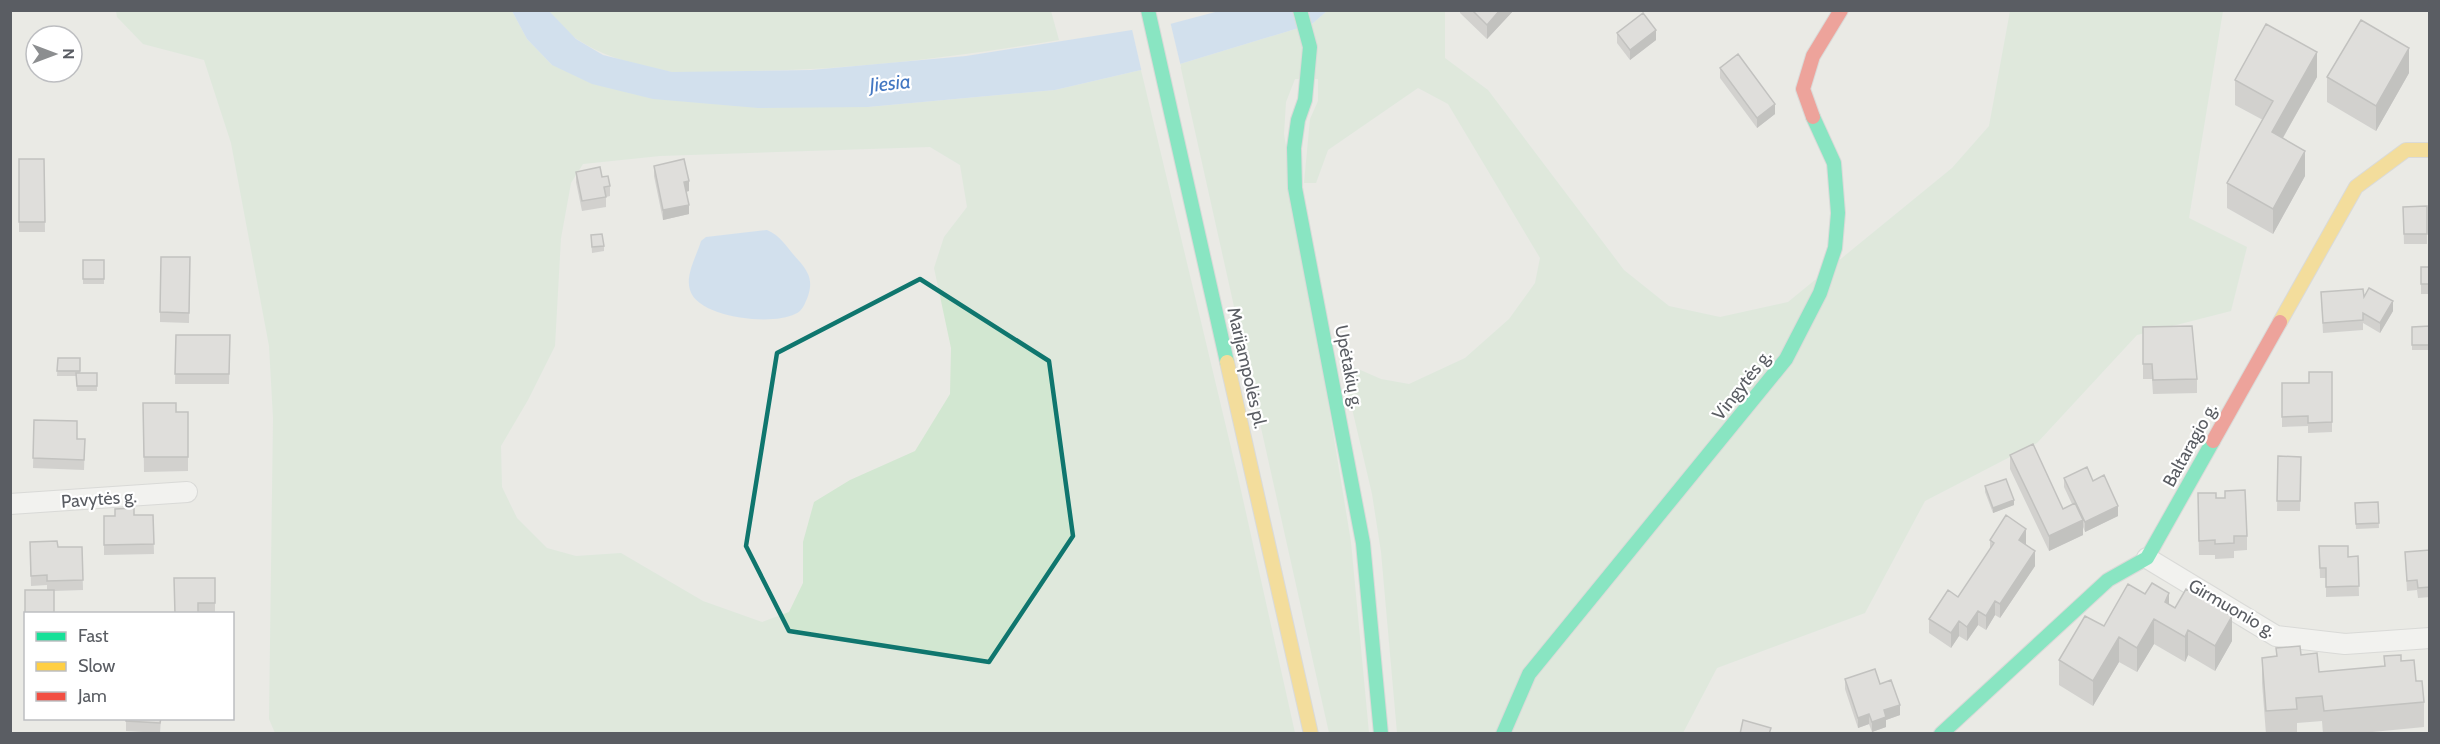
<svg xmlns="http://www.w3.org/2000/svg" width="2440" height="744" font-family="Cabin,sans-serif">
<rect width="100%" height="100%" fill="#eaeae5"/>
<path fill="#d2e7d1" fill-rule="evenodd" d="M116,11H512L527,39L552,65L868,107L1055,90L1141,70L1238,477L1295,733H275L269,719L273,418L269,346L231,143L204,60L143,44L117,17ZM930,147L960,165L967,207L944,237L934,268L951,348L950,394L915,451L850,480L814,502L803,542V583L789,612L762,622L703,601L621,553L576,556L547,548L517,518L502,487L501,446L528,400L555,346L561,238L571,183L583,164L660,156Z
M549,11H1051L1059,40C956,57 854,70 750,71C725,71 697,75 672,72C634,67 568,47 549,11Z
M1327,11H1445V58L1488,90L1624,270L1669,306L1720,317L1788,302L1952,168L1989,126L2010,11H2223L2189,218L2247,247L2231,311L2137,335L2037,443L1925,501L1865,613L1717,668L1683,733H1397L1381,552L1372,494L1343,370L1349,365L1381,379L1409,384L1465,358L1509,319L1535,283L1540,258L1448,104L1418,88L1328,150L1316,183H1304L1310,119L1318,101V79H1295L1286,102L1284,134L1351,542L1369,733H1329L1180,64L1312,24Z"/>
<path fill="#b6d6f7" d="M512,11H549L576,39L603,55L672,72L811,70L966,56L1170,24L1219,11H1327L1312,24L1180,64L1141,70L1055,90L868,107L758,108L653,99L592,84L552,65L527,39Z
M767,230C782,236 789,251 800,262C809,273 813,281 808,296C805,303 803,311 795,314C772,326 698,318 690,290C685,275 697,255 701,241L706,237Z"/>
<path fill="#eaeae5" d="M1170,21L1181,67L1142,73L1131,25Z"/>
<g fill="none" stroke-linecap="round" stroke-linejoin="round">
<defs>
<path id="street" d="M10,504L187,492
M2147,558L2276,636L2345,644L2430,638"/>
<path id="fast" d="M1148,10L1227,362
M1300,10L1310,47L1305,100L1298,120L1294,148L1295,188L1363,543L1381,734
M1503,734L1529,674L1786,359L1820,293L1835,248L1838,213L1834,163L1813,117
M1941,734L2108,580L2147,558L2213,441"/>
<path id="slow" d="M2280,322L2356,187L2406,150H2430
M1227,362L1311,734"/>
<path id="jam" d="M1813,117L1803,89L1813,56L1841,10
M2213,441L2280,322"/>
</defs>
<use href="#street" stroke="#c6c7c5" stroke-width="22"/>
<use href="#fast" stroke="#c7c8c7" stroke-width="16"/>
<use href="#slow" stroke="#c7c8c7" stroke-width="16"/>
<use href="#jam" stroke="#c7c8c7" stroke-width="16"/>
<use href="#street" stroke="#fcfcfb" stroke-width="20"/>
<use href="#fast" stroke="#16e098" stroke-width="14"/>
<use href="#slow" stroke="#ffcf43" stroke-width="14"/>
<use href="#jam" stroke="#f24e42" stroke-width="14"/>
</g>
<path fill="#b5b4b2" d="M1460,10H1514L1487,39L1460,13Z
M1617,33L1656,40L1630,60L1617,43Z
M1720,68L1775,114L1757,128L1720,78Z
M2409,73L2376,131L2327,102V77Z
M2317,77L2283,138L2305,176L2273,234L2227,208V183L2263,120L2235,105V80Z
M19,159H44L45,232H19Z
M654,166L689,191L686,192L689,214L663,220L654,176Z
M576,172L602,177L610,186V196L606,197V207L582,211L576,182Z
M2427,206V244H2404L2403,207Z
M591,235L604,246V251L592,253Z
M190,257L189,323L160,322V312Z
M83,260H104V284H83Z
M2421,267H2430V294H2421Z
M2321,292L2364,297L2393,311L2380,333L2363,323V330L2323,333Z
M2430,326V350H2412V327Z
M2143,327L2197,379V393L2153,394L2152,379H2143Z
M176,335H230L229,384H175Z
M58,358H80V373H97V391H77L76,376H57Z
M2332,372V432L2308,433V426L2282,427V383H2309Z
M143,403L176,412H188V471L144,472Z
M34,420L77,439H85L84,470L33,468Z
M2010,455L2063,509L2072,504L2064,487V478L2093,481L2118,516L2085,532L2083,527V535L2049,551L2010,469Z
M2278,456L2301,457L2300,511H2277Z
M1985,486L2014,505L1993,513L1985,492Z
M2216,498L2247,536V550L2234,551V558L2215,559V555H2199L2198,508Z
M2378,502L2379,528L2356,529L2355,503Z
M153,515L154,554L104,555V516Z
M1990,540L2026,544L2025,545L2035,566L2000,618L1995,615L1986,630L1978,625L1967,641L1959,636L1951,648L1929,633V619L1958,597L1990,550Z
M30,542L58,547H82L83,590L54,591L26,614L25,638V590H47V585L31,586Z
M2319,546L2348,557L2358,556L2359,596L2326,597V578H2320Z
M2430,550V597L2418,598L2417,590L2407,591L2405,552Z
M215,578V613L174,614Z
M2145,594L2169,605L2232,641L2215,671L2188,655L2185,662L2154,644L2137,672L2119,662L2093,706L2059,685V660Z
M2276,648L2301,655L2319,672L2384,666V656L2401,661L2416,681L2424,702V727L2352,734H2323L2322,721L2297,723V734H2266L2262,683V658L2276,656Z
M1845,679L1880,684L1900,715L1886,720V727L1872,732L1869,724L1858,728L1845,689Z
M126,718H161L160,733L126,731Z"/>
<path fill="#939291" d="M1500,10H1514L1487,39V25Z
M1656,30V40L1630,60V50Z
M2409,48V73L2376,131V106Z
M2317,52V77L2272,157V132Z
M1775,104V114L1757,128V118Z
M2305,151V176L2273,234V209Z
M689,181V191L684,192V182Z
M689,205V214L663,220V210Z
M2393,301V311L2380,333V323Z
M2014,500V505L1993,513V508Z
M2118,506V516L2085,532V522Z
M2083,520V535L2049,551V536Z
M2026,529V544L2019,555V540Z
M2035,551V566L2000,618V604Z
M2169,593V618L2165,602Z
M1995,601V615L1986,630V616Z
M1978,611V625L1967,641V627Z
M2232,616V641L2215,671V646Z
M2154,619V644L2137,672V648Z
M1959,621V636L1951,648V633Z
M2188,630V655L2185,662V637Z
M2119,637V662L2093,706V681Z
M1900,705V715L1886,720V727L1872,732V722L1884,710Z
M1869,714V724L1858,728V718Z"/>
<path fill="#d2d1cf" stroke="#939291" stroke-width="1.5" d="M1472,10H1500L1487,25Z
M1643,13L1656,30L1630,50L1617,33Z
M2361,20L2409,48L2376,106L2327,77Z
M2266,24L2317,52L2272,132L2305,151L2273,209L2227,183L2273,101L2235,80Z
M1738,54L1775,104L1757,118L1720,68Z
M19,159H44L45,222H19Z
M684,159L689,181L684,182L689,205L663,210L654,166Z
M600,167L602,177L608,176L610,186L604,187L606,197L582,201L576,172Z
M2427,206V234H2404L2403,207Z
M602,234L604,246L592,247L591,235Z
M161,257H190L189,313L160,312Z
M83,260H104V279H83Z
M2421,267H2430V284H2421Z
M2369,288L2393,301L2380,323L2363,313V320L2323,323L2321,292L2363,289L2364,297Z
M2192,326L2197,379L2153,380L2152,364H2143V327Z
M2430,326V345H2412V327Z
M176,335H230L229,374H175Z
M58,358H80V371H57Z
M2309,372H2332V422L2308,423V416L2282,417V383H2309Z
M76,373H97V386H77Z
M143,403H176V412H188V457H144Z
M34,420L77,421V439H85L84,460L33,458Z
M2033,444L2063,509L2075,503L2083,520L2049,536L2010,455Z
M2278,456L2301,457L2300,501H2277Z
M2087,467L2093,481L2104,475L2118,506L2085,522L2064,478Z
M2006,479L2014,500L1993,508L1985,486Z
M2245,490L2247,536H2234V543L2215,544V540L2199,541L2198,493H2216V498H2225V491Z
M2378,502L2379,523L2356,524L2355,503Z
M134,508V515H153L154,544L104,545V516H115V509Z
M2006,515L2026,529L2019,540L2035,551L2000,604L1995,601L1986,616L1978,611L1967,627L1959,621L1951,633L1929,619L1948,590L1958,597L1994,543L1990,540Z
M57,541L58,547H82L83,580L47,581V575L31,576L30,542Z
M2319,546H2348V557L2358,556L2359,586L2326,587V568H2320Z
M2430,550V587L2418,588L2417,580L2407,581L2405,552Z
M174,578H215V603H198V614H175Z
M2152,583L2169,593L2165,602L2175,608L2186,589L2232,616L2215,646L2188,630L2185,637L2154,619L2137,648L2119,637L2093,681L2059,660L2085,616L2104,626L2128,584L2145,594Z
M25,590H54V614H26L25,628Z
M2300,646L2301,655L2317,653L2319,672L2385,666L2384,656L2401,655V661L2414,660L2416,681H2422L2424,702L2324,711L2322,696L2296,698L2297,709L2266,711L2262,658L2277,656L2276,648Z
M1875,669L1880,684L1891,680L1900,705L1884,710L1886,717L1872,722L1869,714L1858,718L1845,679Z
M126,718H161L160,723L126,721Z
M1743,720L1771,728L1769,734H1740Z"/>
<path d="M0 0H2440V744H0ZM920,279L1049,361L1073,536L989,662L789,631L746,546L777,353Z" fill="#eaeae5" fill-opacity=".55" fill-rule="evenodd"/>
<path fill="none" stroke="#0f766e" stroke-width="4.5" stroke-linejoin="round" d="M920,279L1049,361L1073,536L989,662L789,631L746,546L777,353Z"/>
<g text-anchor="middle" stroke-width="4.5" stroke-linejoin="round" paint-order="stroke">
<g font-size="18" fill="#5a5d63" stroke="#fff">
<text transform="translate(1349 367) rotate(79)" y="6">Upėtakių g.</text>
<text transform="translate(1247 368) rotate(77)" y="6">Marijampolės pl.</text>
<text transform="translate(1742 385) rotate(-52)" y="6">Vingytės g.</text>
<text transform="translate(2190 445) rotate(-61)" y="6">Baltaragio g.</text>
<text transform="translate(99 499) rotate(-4)" y="6">Pavytės g.</text>
<text transform="translate(2232 608) rotate(30)" y="6">Girmuonio g.</text>
</g>
<g font-size="20" font-style="italic" fill="#4377c2" stroke="#fff">
<text transform="translate(890 83) rotate(-6)" y="7">Jiesia</text>
</g>
</g>
<rect width="2440" height="744" fill="none" stroke="#5a5d63" stroke-width="24"/>
<rect x="24" y="612" width="210" height="108" fill="#ffffff" stroke="#bdbec1" stroke-width="1.5"/>
<rect x="36" y="632" width="30" height="9" fill="#16e098" stroke="#bdbec1" stroke-width="1.5"/>
<text x="78" y="642" font-size="18" fill="#5a5d63">Fast</text>
<rect x="36" y="662" width="30" height="9" fill="#ffcf43" stroke="#bdbec1" stroke-width="1.5"/>
<text x="78" y="672" font-size="18" fill="#5a5d63">Slow</text>
<rect x="36" y="692" width="30" height="9" fill="#f24e42" stroke="#bdbec1" stroke-width="1.5"/>
<text x="78" y="702" font-size="18" fill="#5a5d63">Jam</text>
<g transform="translate(54 54) rotate(90)"><circle r="28" fill="#ffffff" stroke="#bdbec1" stroke-width="1.5"/>
<path d="M0-4.5L10 22L0 15L-10 22Z" fill="#8c8e90"/>
<text y="-9" font-size="16" font-weight="bold" text-anchor="middle" fill="#5a5d63">N</text>
</g>
</svg>
